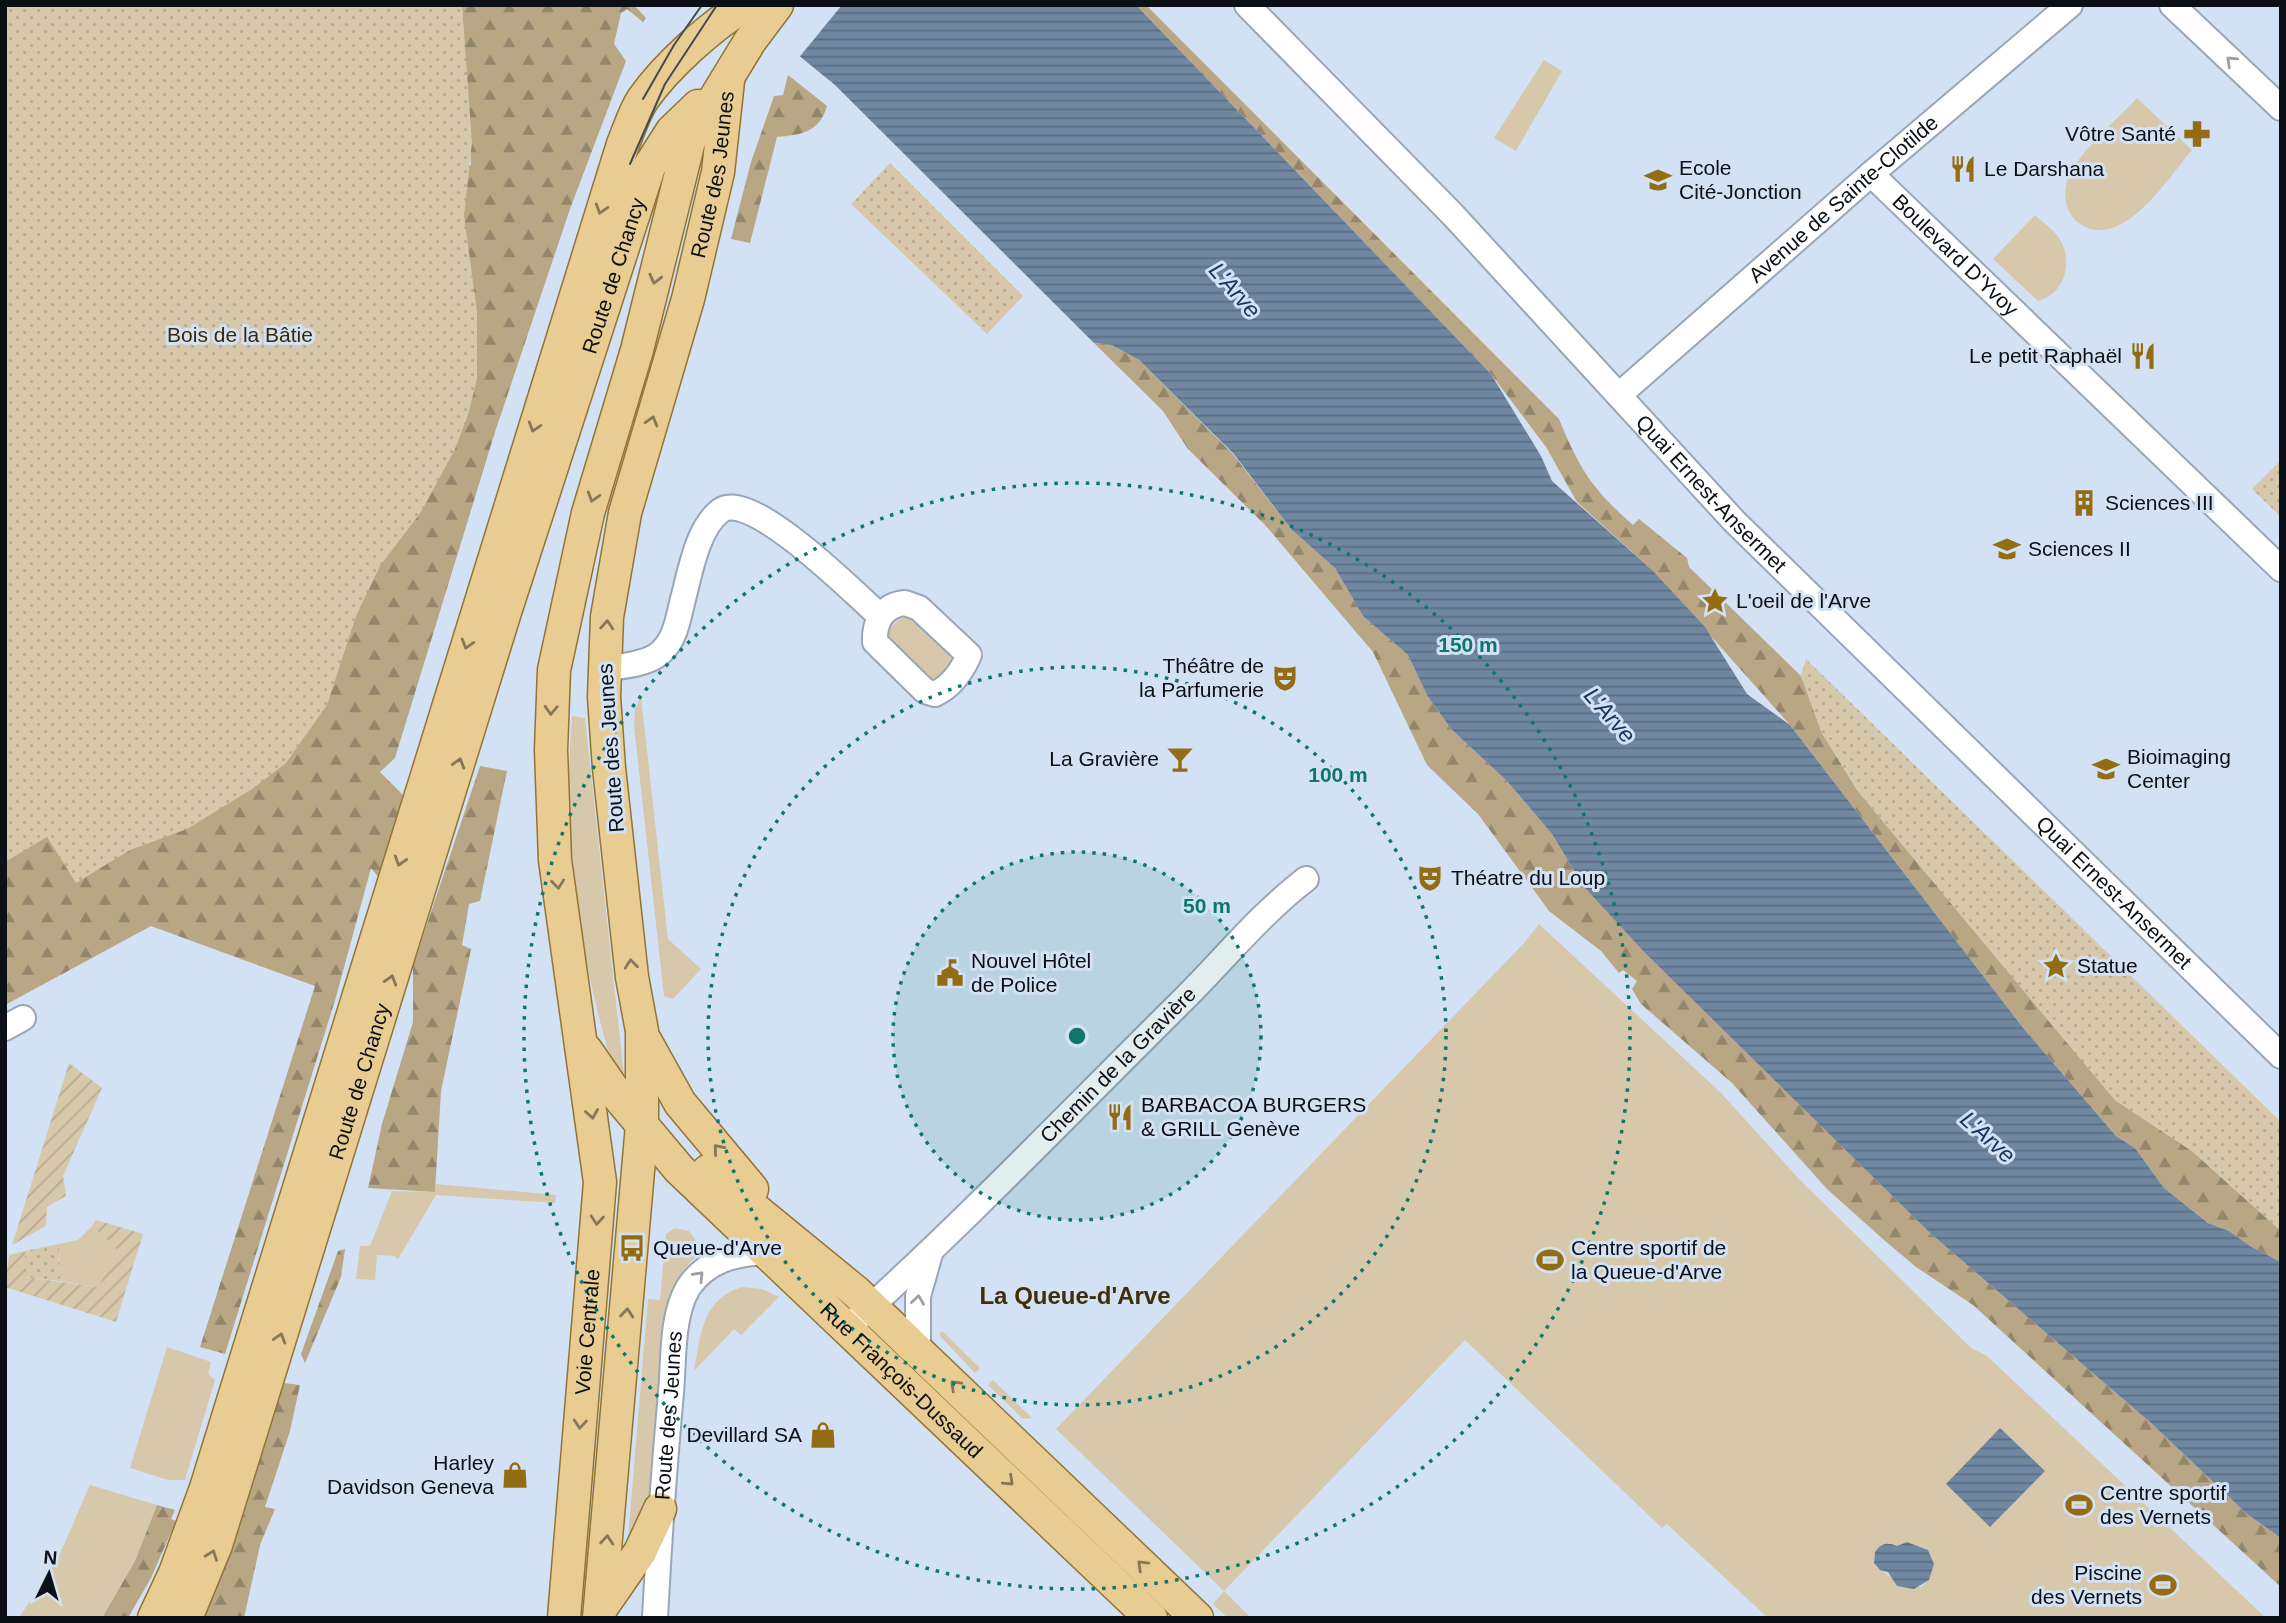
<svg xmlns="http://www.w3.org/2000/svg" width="2286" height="1623" font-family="Arial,sans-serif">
<defs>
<pattern id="forest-firs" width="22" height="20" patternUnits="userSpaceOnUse" patternTransform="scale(1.75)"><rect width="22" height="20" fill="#b8a685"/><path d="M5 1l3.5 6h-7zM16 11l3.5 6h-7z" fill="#94866c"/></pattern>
<pattern id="park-dots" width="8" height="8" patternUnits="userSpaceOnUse" patternTransform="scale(1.75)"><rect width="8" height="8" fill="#d8c8ab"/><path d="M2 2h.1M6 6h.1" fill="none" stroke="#b8ab92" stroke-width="1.8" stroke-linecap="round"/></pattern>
<pattern id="garden-furrows" width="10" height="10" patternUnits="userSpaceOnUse" patternTransform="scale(1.75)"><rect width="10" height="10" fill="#d8c8ab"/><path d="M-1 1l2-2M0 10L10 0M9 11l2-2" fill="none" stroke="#b8ab92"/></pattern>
<pattern id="water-rules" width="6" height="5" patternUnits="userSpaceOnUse" patternTransform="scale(1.75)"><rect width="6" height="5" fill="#7087a2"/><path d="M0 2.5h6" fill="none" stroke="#5a6d83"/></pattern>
</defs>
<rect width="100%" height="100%" fill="#d2e1f3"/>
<path fill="#d8c8ab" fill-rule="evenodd" d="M1544,60L1562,71L1516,151L1494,138Z
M2137,98L2192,150C2168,178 2119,257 2076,221C2066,212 2063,194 2067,181C2076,154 2117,120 2137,98Z
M2035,215C2042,222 2053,229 2059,238C2074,261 2065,294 2038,301L1993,259Z
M905,615L915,617L954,657L952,663L936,682L928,681L886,644L887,630Z
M641,696L668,939L701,969L673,999L664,996L634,726L635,709Z
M572,716L585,718L624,1076L616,1078C580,962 562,838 572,716Z
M1539,924L1720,1092L1799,1179L1971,1348L1987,1356L2266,1618H1768L1667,1524L1662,1528L1465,1340L1224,1591L1251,1618H1228L1213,1604L1224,1591L1056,1429L1524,943ZM1902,1544L1929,1580L1921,1587L1889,1576L1874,1563L1875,1552Z
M436,1184L556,1195L555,1203L436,1195L398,1259L395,1256L377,1255L375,1280L356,1279L360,1246H370L392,1191L435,1192Z
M92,1226L120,1251L98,1287L60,1281L59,1244L78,1240Z
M675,1228L689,1231L703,1251L689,1263L676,1286L664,1340L649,1502L636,1540L628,1538L648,1299L660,1300L666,1234Z
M742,1287L762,1289L779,1297L741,1335L734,1329L694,1371C701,1334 702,1299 742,1287Z
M942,1331L980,1368L975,1373L939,1335Z
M167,1347L211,1362L208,1374L215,1380L185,1480H168L130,1468Z
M993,1380L1032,1418L1023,1419L988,1385Z
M90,1485L157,1505L135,1561L102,1618H19L58,1558Z"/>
<path fill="url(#forest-firs)" d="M462,5H634L646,18L643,22L627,9L621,13L614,44L626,61L570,209L495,432L395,758L380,772L404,796L379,878L371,868L336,997L225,1354L200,1347L315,986L151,926L5,1005V255L471,165Z
M1136,5H1146L1559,419C1580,470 1592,489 1633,525L1639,519L1687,558L1689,567L1801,676L1822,733L1857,790L2115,1100L2192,1151L2281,1231V1262L2250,1246L2229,1231L2208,1223L2164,1188L2135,1148L2116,1136L2024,1029L1790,725L1652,570L1577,502L1546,447L1491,374Z
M788,75L827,106C820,132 801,135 777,137L750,243L731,239L751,162L774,96L783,95Z
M1094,343L1112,345L1139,360L1232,453L1292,530L1335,568L1363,616L1408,655L1428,697L1452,730L1507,781L1552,834L1584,887L1645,953L1930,1233L2151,1423L2247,1514L2281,1538V1587L1973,1305L1916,1267L1884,1240L1827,1189L1732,1083L1641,1004L1632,989L1637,981L1623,970L1619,973L1601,951L1549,911L1478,814L1427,765L1373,652L1266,526L1188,449L1163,411Z
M480,766L507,771L480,901L469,904L462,945L471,949L441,1091L435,1192L368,1188L382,1124L413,1022V966Z
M345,1249L341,1277L305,1363L301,1354L338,1251Z
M283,1383L300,1385L290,1431L265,1507L275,1509L260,1545L244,1618H202L235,1537Z
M157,1505L175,1510L171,1519L176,1521L151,1578L128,1618H102L135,1561Z"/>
<path fill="url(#park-dots)" d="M5,5H462L472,143L464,216L477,311V379L468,415L455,449L421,512L380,566L356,616L327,705L286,763L252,789L187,829L130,850L76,883L47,837L5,862Z
M890,163L1023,296L987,334L851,204Z
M2281,460V517L2252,489Z
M1806,659L2281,1122V1231L2192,1151L2115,1100L2046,1018L1857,790L1822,733L1801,676Z
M59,1244L60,1281L25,1277V1251Z"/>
<path fill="url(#garden-furrows)" d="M69,1063L102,1088L63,1176L66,1196L47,1207L46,1226L12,1245Z
M96,1220L143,1234L116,1322L5,1287L9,1255L25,1251V1277L98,1287L119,1251L92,1226Z"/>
<path fill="url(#water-rules)" d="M737,5H1136L1491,374L1541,456L1552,481L1652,570L1705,627L1747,694L1790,725L2024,1029L2116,1136L2135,1148L2164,1188L2208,1223L2229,1231L2250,1246L2281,1262V1538L2247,1514L2151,1423L1930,1233L1645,953L1584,887L1552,834L1507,781L1452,730L1428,697L1408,655L1363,616L1335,568L1292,530L1233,453L1139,360L1112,345L1094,343L835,85Z
M2000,1428L2045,1471L1990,1527L1946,1484Z
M1907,1542L1928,1550L1934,1564L1929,1580L1914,1589L1897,1586L1888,1572L1880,1570L1874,1563L1875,1552C1881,1543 1888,1542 1897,1546Z"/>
<path fill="#d2e1f3" d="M734,5H842L797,60Z"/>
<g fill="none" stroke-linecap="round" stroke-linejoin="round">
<defs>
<g id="minor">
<path id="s1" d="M1247,5L1454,216L1734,521L2281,1056"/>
<path d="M2172,5L2281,108"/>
<path id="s2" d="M1871,174L2281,569"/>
<path id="s3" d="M1619,395L1871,174L2070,5"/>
<path d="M905,603L919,608L969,655C962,671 952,686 935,694L925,691L875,642C874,621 884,605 905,603Z"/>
<path d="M604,669C620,666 642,665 656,656C675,644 678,619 683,599C690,573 697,529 720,511C750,487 857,596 880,616"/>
<path d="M5,1028L23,1018"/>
<path id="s4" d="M847,1328C962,1225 1068,1114 1178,1005C1221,963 1258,916 1306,879"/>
<path d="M918,1349V1296L930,1254"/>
<path id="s5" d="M655,1618C659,1543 664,1468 671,1393C674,1361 671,1317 688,1288C706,1260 736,1253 767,1252"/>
</g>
<g id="major">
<path d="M646,1042L680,1103L752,1189"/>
<path id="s6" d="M586,1050L617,1095L679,1169L1151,1618"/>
<path d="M708,1171L856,1292L1197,1618"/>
<path d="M602,1607L640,1552L660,1509"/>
<path d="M154,1618L175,1573L206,1488L623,144C629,130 634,112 643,99C667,65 710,27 745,5"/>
<path id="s7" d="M186,1618L216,1545L505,612L649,167L672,131L698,106"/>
<path id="s8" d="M564,1618L600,1182L555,860L551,750L554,670L588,513L637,350L689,141L750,41L777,5"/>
<path id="s9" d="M599,1618L642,1125V1031L632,977L609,768L604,697L607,617L625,513L688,299L718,172L728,81"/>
</g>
</defs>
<use href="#minor" stroke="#98a6b7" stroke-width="28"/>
<use href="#major" stroke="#927436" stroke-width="35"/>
<use href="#minor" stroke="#fff" stroke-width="24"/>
<use href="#major" stroke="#e9cc91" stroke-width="32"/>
<path stroke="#434b54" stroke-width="2" d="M643,99L674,45L702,5
M630,164L665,84L717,5"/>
</g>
<defs><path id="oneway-chevron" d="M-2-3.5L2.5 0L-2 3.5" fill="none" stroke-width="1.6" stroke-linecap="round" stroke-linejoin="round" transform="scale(1.75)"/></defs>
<g stroke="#9d9fa2">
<use href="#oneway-chevron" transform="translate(2231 61) rotate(-137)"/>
<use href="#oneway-chevron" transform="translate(699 1276) rotate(-46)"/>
<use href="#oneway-chevron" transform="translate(918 1300) rotate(-82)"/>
</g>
<g stroke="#85775a">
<use href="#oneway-chevron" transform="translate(601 209) rotate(107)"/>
<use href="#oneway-chevron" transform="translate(655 279) rotate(104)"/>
<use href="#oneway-chevron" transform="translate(652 421) rotate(-74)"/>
<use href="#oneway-chevron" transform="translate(534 427) rotate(107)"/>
<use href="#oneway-chevron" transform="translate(593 497) rotate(107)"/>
<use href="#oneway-chevron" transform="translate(607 625) rotate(-86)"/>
<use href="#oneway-chevron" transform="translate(467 644) rotate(107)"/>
<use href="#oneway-chevron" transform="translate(551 710) rotate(92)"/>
<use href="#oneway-chevron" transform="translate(459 763) rotate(-73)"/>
<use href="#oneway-chevron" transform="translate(400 861) rotate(107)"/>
<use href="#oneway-chevron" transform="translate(558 884) rotate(84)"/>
<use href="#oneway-chevron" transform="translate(631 964) rotate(-96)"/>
<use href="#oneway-chevron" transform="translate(391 980) rotate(-73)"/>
<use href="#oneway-chevron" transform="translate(592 1114) rotate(81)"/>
<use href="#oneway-chevron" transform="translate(718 1149) rotate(-131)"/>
<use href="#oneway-chevron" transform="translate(597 1220) rotate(95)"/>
<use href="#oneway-chevron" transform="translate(627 1313) rotate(-85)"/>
<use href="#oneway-chevron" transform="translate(280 1338) rotate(-73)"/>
<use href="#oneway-chevron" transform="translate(955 1385) rotate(-135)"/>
<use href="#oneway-chevron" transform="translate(580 1424) rotate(95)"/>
<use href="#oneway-chevron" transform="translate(1009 1481) rotate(43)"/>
<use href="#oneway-chevron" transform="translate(607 1540) rotate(-85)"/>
<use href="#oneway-chevron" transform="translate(212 1555) rotate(-70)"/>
<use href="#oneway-chevron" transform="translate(1142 1565) rotate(-136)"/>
</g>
<circle cx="1077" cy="1036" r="184" fill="#0f766e" fill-opacity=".12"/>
<g fill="none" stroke="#0f766e" stroke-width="3.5" stroke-dasharray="3.5 7">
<circle cx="1077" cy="1036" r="184"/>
<circle cx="1077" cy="1036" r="369"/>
<circle cx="1077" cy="1036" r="553"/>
</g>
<defs>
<symbol id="pharmacy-bare" viewBox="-9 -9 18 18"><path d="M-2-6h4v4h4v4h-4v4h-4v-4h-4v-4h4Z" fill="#936c14" stroke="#d2e1f3" stroke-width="2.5" paint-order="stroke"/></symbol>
<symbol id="restaurant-bare" viewBox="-9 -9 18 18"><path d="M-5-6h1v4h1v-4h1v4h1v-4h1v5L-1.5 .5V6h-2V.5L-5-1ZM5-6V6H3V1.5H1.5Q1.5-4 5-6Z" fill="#936c14" stroke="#d2e1f3" stroke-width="2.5" paint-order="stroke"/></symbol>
<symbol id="school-bare" viewBox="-9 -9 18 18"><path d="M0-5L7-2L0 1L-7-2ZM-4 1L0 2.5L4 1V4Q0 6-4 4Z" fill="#936c14" stroke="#d2e1f3" stroke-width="2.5" paint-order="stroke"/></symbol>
<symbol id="building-bare" viewBox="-9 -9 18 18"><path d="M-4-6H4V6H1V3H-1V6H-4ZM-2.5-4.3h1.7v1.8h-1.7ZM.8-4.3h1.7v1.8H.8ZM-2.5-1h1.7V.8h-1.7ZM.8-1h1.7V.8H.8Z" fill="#936c14" stroke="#d2e1f3" stroke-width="2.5" paint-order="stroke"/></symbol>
<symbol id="university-bare" viewBox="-9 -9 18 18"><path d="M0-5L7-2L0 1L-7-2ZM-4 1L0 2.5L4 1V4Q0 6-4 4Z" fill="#936c14" stroke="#d2e1f3" stroke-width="2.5" paint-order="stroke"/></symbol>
<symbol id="sight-bare" viewBox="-9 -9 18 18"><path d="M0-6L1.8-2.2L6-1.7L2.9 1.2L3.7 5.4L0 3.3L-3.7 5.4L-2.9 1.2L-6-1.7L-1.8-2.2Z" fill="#936c14" stroke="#d2e1f3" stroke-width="2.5" paint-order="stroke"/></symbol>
<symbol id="theatre-bare" viewBox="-9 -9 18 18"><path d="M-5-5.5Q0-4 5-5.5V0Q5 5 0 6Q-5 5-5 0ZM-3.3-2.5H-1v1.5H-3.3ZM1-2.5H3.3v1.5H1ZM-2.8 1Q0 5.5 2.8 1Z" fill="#936c14" stroke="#d2e1f3" stroke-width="2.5" paint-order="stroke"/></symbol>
<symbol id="bar-bare" viewBox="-9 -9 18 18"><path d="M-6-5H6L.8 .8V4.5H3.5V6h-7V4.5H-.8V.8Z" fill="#936c14" stroke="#d2e1f3" stroke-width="2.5" paint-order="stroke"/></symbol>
<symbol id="civic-bare" viewBox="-9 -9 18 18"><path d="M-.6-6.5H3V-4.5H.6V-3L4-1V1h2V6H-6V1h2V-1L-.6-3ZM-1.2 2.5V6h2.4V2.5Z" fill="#936c14" stroke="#d2e1f3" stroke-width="2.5" paint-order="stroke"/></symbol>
<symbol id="bus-bare" viewBox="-9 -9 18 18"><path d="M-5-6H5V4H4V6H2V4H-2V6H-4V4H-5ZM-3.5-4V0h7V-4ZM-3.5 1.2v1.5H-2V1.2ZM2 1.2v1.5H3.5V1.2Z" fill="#936c14" stroke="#d2e1f3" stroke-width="2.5" paint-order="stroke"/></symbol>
<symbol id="stadium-bare" viewBox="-9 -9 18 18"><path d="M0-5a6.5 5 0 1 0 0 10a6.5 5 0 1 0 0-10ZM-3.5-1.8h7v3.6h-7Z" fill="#936c14" stroke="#d2e1f3" stroke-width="2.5" paint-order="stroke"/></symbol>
<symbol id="shop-bare" viewBox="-9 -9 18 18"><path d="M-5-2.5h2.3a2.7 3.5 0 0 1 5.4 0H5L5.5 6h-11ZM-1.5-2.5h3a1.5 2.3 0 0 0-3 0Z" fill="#936c14" stroke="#d2e1f3" stroke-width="2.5" paint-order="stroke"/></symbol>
</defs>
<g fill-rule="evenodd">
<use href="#pharmacy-bare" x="2178" y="115" width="38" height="38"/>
<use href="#restaurant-bare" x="1944" y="150" width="38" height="38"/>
<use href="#school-bare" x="1639" y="161" width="38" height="38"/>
<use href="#restaurant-bare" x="2124" y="337" width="38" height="38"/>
<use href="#building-bare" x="2065" y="484" width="38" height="38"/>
<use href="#university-bare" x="1988" y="530" width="38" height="38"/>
<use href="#sight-bare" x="1696" y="582" width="38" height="38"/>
<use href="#theatre-bare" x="1266" y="659" width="38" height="38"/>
<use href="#bar-bare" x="1161" y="740" width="38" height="38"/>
<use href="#university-bare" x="2087" y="750" width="38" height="38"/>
<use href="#theatre-bare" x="1411" y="859" width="38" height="38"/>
<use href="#sight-bare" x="2037" y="947" width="38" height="38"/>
<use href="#civic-bare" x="931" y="954" width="38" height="38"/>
<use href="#restaurant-bare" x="1101" y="1098" width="38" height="38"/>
<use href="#bus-bare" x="613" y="1229" width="38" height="38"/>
<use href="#stadium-bare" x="1531" y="1241" width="38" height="38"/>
<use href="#shop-bare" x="804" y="1416" width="38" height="38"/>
<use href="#shop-bare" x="496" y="1456" width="38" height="38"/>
<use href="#stadium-bare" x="2060" y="1486" width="38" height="38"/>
<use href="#stadium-bare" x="2144" y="1566" width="38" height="38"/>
</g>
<g text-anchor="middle" stroke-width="6" stroke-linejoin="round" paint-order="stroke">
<g font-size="21" fill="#0b1016" stroke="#d2e1f3" text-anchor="start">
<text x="2176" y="141" text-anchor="end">Vôtre Santé</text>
<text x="1679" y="175">Ecole<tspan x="1679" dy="24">Cité-Jonction</tspan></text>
<text x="1984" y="176">Le Darshana</text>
<text x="2122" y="363" text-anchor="end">Le petit Raphaël</text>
<text x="2105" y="510">Sciences III</text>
<text x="2028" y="556">Sciences II</text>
<text x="1736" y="608">L'oeil de l'Arve</text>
<text x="1264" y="673" text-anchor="end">Théâtre de<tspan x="1264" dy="24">la Parfumerie</tspan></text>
<text x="2127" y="764">Bioimaging<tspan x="2127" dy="24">Center</tspan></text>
<text x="1159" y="766" text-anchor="end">La Gravière</text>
<text x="1451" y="885">Théatre du Loup</text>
<text x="971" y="968">Nouvel Hôtel<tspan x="971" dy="24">de Police</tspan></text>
<text x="2077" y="973">Statue</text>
<text x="1141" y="1112">BARBACOA BURGERS<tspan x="1141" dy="24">&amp; GRILL Genève</tspan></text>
<text x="653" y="1255">Queue-d'Arve</text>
<text x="1571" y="1255">Centre sportif de<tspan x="1571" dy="24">la Queue-d'Arve</tspan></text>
<text x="802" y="1442" text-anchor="end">Devillard SA</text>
<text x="494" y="1470" text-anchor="end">Harley<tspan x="494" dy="24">Davidson Geneva</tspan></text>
<text x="2100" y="1500">Centre sportif<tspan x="2100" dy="24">des Vernets</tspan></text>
<text x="2142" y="1580" text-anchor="end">Piscine<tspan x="2142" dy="24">des Vernets</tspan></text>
</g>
<g font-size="21" fill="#0b1016" stroke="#d2e1f3">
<text dy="7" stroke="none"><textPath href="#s9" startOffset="1461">Route des Jeunes</textPath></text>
<text dy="7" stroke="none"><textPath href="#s3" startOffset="298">Avenue de Sainte-Clotilde</textPath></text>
<text dy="7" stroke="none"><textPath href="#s2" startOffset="117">Boulevard D'Yvoy</textPath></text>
<text dy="7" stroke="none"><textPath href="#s7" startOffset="1409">Route de Chancy</textPath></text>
<text dy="7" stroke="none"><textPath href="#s1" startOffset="674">Quai Ernest-Ansermet</textPath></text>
<text transform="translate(611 748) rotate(-94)" y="7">Route des Jeunes</text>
<text dy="7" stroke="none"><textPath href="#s1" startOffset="1241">Quai Ernest-Ansermet</textPath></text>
<text dy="7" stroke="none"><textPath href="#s4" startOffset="378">Chemin de la Gravière</textPath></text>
<text dy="7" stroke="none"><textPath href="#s7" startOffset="564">Route de Chancy</textPath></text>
<text dy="7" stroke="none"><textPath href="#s8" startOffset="287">Voie Centrale</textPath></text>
<text dy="7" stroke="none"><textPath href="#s6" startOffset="458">Rue François-Dussaud</textPath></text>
<text dy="7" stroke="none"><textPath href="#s5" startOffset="203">Route des Jeunes</textPath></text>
</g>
<g font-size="21" fill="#3d2900" stroke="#d2e1f3">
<text x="240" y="342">Bois de la Bâtie</text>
</g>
<g font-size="23" font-style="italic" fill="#163860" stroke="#d2e1f3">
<text transform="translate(1235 290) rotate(49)" y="8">L'Arve</text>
<text transform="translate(1610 715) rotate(49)" y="8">L'Arve</text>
<text transform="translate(1988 1137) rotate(42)" y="8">L'Arve</text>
</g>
<g font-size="24" font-weight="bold" fill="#412e06" stroke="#d2e1f3">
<text x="1075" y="1304">La Queue-d'Arve</text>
</g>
</g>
<circle cx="1077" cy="1036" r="10" fill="#0f766e" stroke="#d2e1f3" stroke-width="3.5"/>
<g font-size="21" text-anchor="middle" font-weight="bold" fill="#0f766e" stroke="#d2e1f3" stroke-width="6" stroke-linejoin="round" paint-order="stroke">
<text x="1468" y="652">150 m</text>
<text x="1338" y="782">100 m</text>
<text x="1207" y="913">50 m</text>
</g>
<rect width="2286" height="1623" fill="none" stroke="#0b1016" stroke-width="14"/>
<g transform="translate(49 1574) rotate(5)" stroke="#d2e1f3" stroke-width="5" paint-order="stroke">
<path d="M0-5L12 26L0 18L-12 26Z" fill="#0b1016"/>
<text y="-10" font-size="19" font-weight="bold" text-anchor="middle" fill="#0b1016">N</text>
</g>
</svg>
